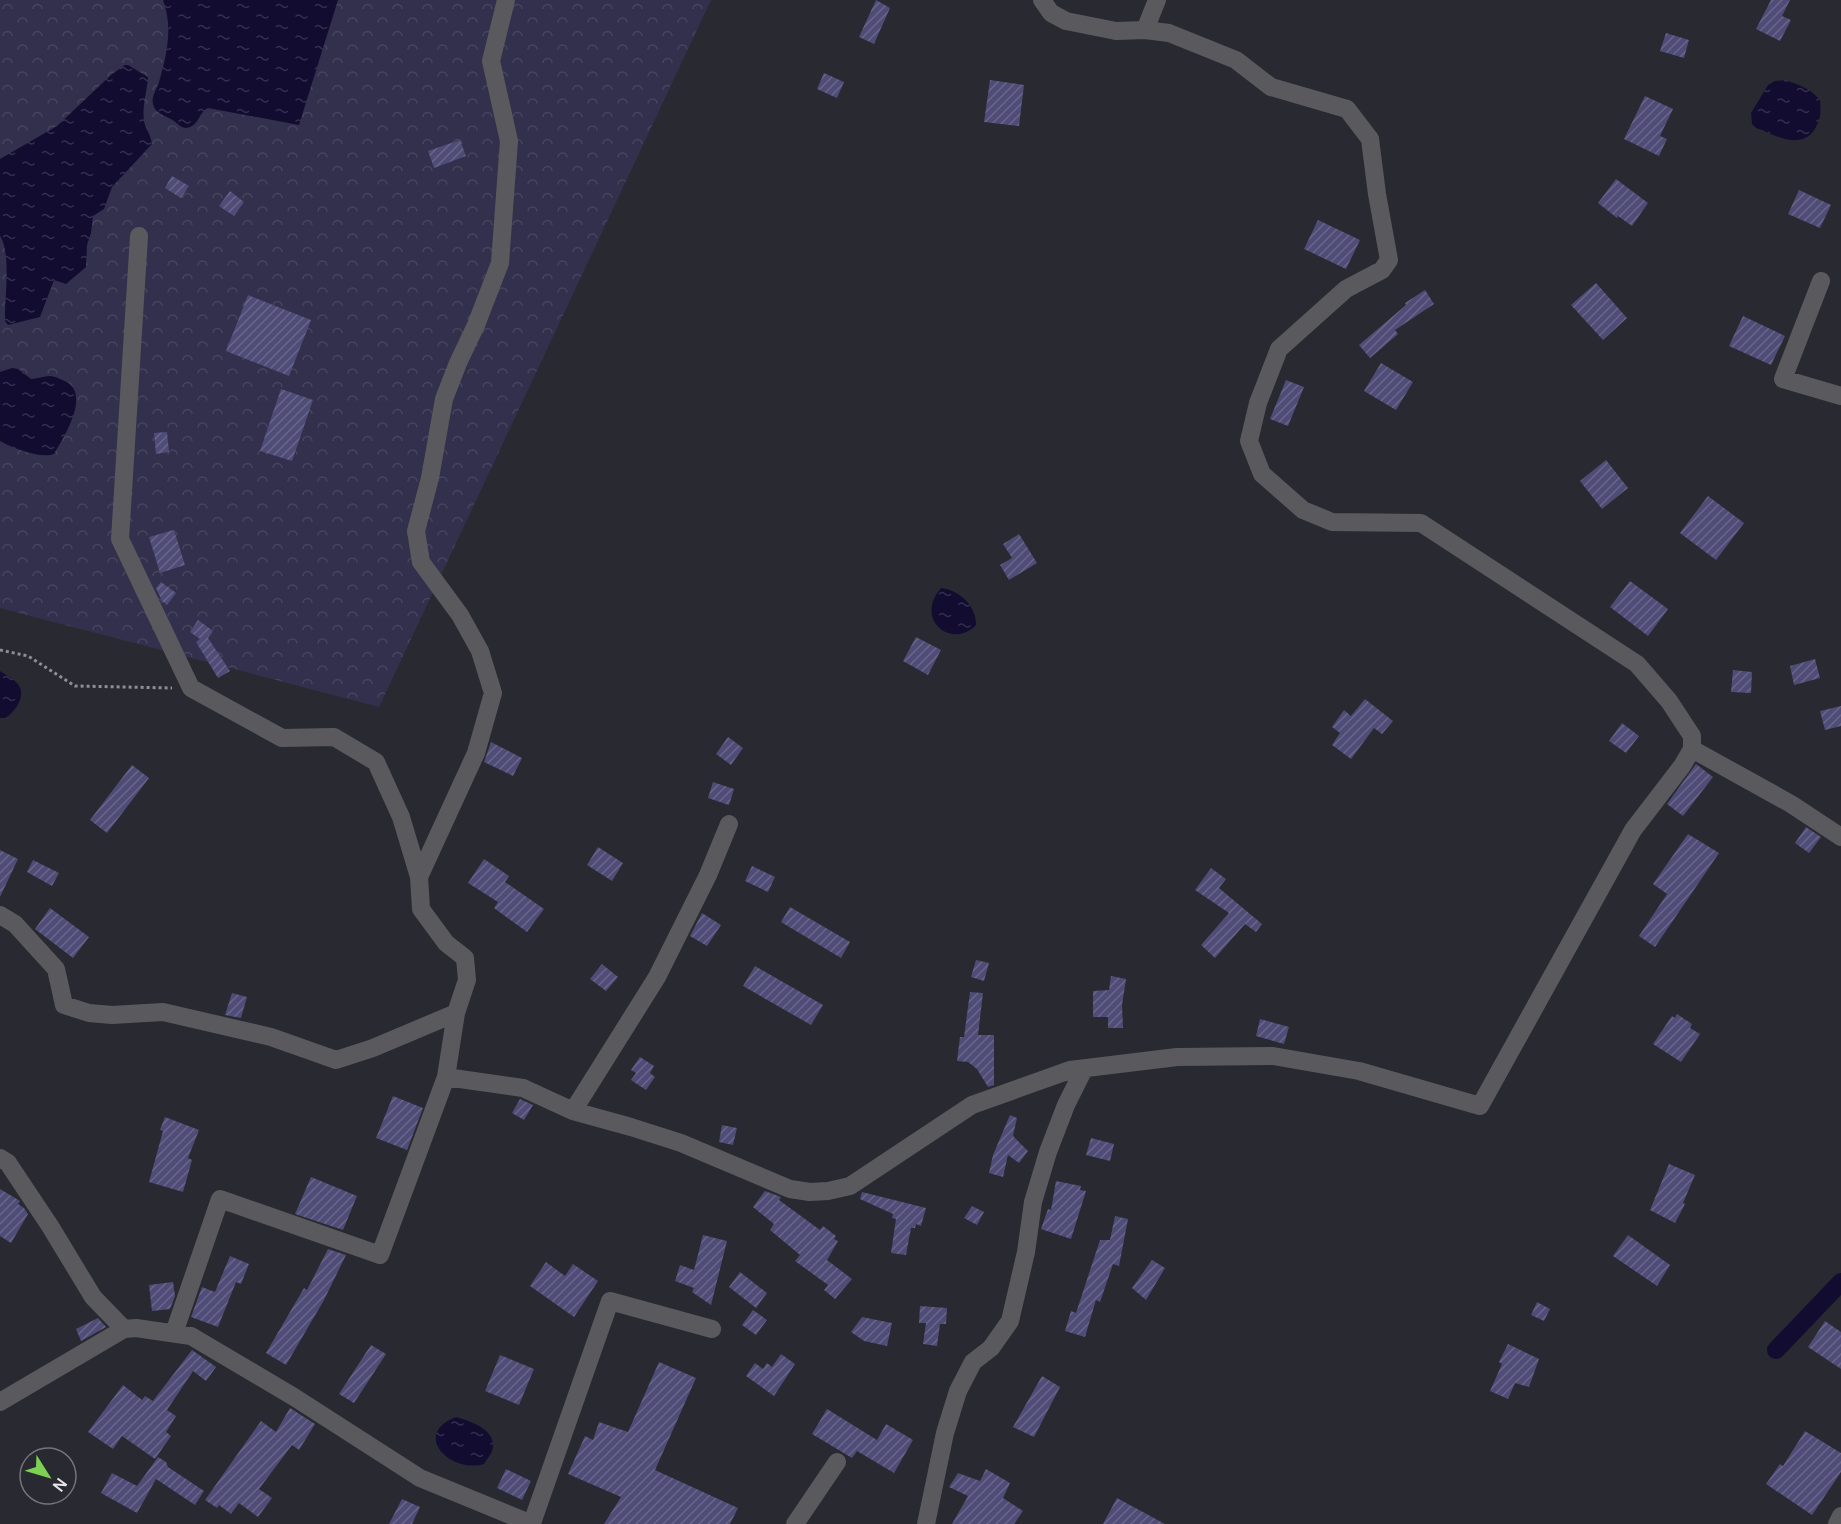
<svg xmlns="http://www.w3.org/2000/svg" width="1841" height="1524" font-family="Manrope,sans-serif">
<defs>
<pattern id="forest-crowns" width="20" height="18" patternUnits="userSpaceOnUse" patternTransform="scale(1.5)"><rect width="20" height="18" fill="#33304d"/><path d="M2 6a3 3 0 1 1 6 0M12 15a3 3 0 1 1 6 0" fill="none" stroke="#47445e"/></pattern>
<pattern id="water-ripples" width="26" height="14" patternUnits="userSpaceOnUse" patternTransform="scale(1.5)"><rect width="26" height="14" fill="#130c31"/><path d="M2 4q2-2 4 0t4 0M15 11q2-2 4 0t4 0" fill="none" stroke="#352f4f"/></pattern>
<pattern id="building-hatch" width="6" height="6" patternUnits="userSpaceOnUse" patternTransform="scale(1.5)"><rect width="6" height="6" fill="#4f4c77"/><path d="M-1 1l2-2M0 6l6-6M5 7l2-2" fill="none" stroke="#68668a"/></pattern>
</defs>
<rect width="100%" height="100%" fill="#292931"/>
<path fill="url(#forest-crowns)" d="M0,0H711L379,707L0,608Z"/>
<path fill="url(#water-ripples)" d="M163,0H338L299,125L208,108C199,112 199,124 190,127C182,130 180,125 174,121C167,116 155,114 153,104C151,97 157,88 159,82C167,54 173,28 163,0Z
M125,65H128L148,77C147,92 142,105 144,121C146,130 151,135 152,144L112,187L104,209L93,216L91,233L87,245L86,267L66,284L54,280L40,317L8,325L5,321V315C5,294 11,253 0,236V159L57,126L111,75Z
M1785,80C1799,85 1810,88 1820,100C1821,111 1821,118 1816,127C1803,152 1775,135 1756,128L1752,124L1751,113L1768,85L1775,81Z
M12,368L18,369L31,379C37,379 43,376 50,376C55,376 62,380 67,382C90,396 64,437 54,454C41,459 12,448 0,441V372Z
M941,588C960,590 977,607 976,625C953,650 913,620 941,588Z
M0,671C5,674 12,678 16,682C28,693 17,711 5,718H0Z
M456,1417C470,1421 499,1430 492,1451C491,1455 486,1460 484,1464C450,1474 411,1434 456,1417Z"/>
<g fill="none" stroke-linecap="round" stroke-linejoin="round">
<path stroke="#130c31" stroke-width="18" d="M1776,1350L1841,1282"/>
</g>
<path fill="url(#building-hatch)" d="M876,0L890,8L874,44L859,37Z
M1771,0H1790L1782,16L1791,20L1780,41L1756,29Z
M1666,33L1689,40L1684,58L1660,51Z
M824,73L844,82L837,98L817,89Z
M990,80L1024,85L1019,126L984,122Z
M1645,96L1673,109L1660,136L1667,139L1659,156L1624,139Z
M460,140L466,156L434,168L428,151Z
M172,176L189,186L181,198L165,188Z
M1616,179L1648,203L1632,226L1618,216L1617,218L1598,203Z
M1799,190L1831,205L1820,228L1788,214Z
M230,191L244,202L234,216L219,206Z
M1318,220L1360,240L1346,269L1304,249Z
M1596,283L1627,318L1603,340L1571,305Z
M1425,290L1434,304L1395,330L1398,334L1370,358L1359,345L1406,305L1405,303Z
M248,295L311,320L289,376L226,351Z
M1743,316L1785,336L1771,365L1729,346Z
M1381,363L1413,382L1396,410L1364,391Z
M1286,380L1304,387L1288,426L1270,419Z
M281,389L313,400L292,461L260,451Z
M167,432L169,452L156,454L154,433Z
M1606,460L1628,488L1602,509L1580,481Z
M1708,496L1744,523L1716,560L1680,533Z
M174,530L185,565L160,573L149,537Z
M1019,534L1037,563L1009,580L1000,565L1012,558L1003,544Z
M1630,581L1668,609L1648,636L1610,607Z
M161,582L176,593L167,605L162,601L156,588Z
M198,620L213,631L208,638L230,671L218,678L196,642L200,639L190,632Z
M916,637L941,650L928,675L903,661Z
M1815,659L1820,678L1794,685L1790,666Z
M1733,670L1752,672L1751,693L1731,692Z
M1365,699L1393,721L1382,734L1374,728L1351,759L1332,745L1340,733L1332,727L1344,710L1351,716Z
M1841,706V726L1825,730L1820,711Z
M1622,723L1639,736L1626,753L1609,741Z
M728,737L743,748L731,765L716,754Z
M491,742L522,758L513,776L484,762Z
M1696,764L1713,777L1683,816L1667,804Z
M132,765L149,778L107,833L90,820Z
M713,782L734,789L729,805L708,798Z
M1806,827L1821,837L1809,853L1795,843Z
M1688,834L1719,853L1655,947L1639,936L1667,894L1653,884Z
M598,847L623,863L612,881L587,865Z
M0,850L18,859L0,897Z
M484,859L509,876L505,882L544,909L527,932L494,908L498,902L468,883Z
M33,860L59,873L52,886L27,872Z
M752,866L775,877L768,892L745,881Z
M1211,868L1226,879L1219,888L1262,924L1256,932L1245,924L1215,958L1201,945L1229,913L1195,890Z
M790,907L850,942L841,958L781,922Z
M50,908L89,937L73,958L35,929Z
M702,913L721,925L707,946L690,936Z
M976,960L989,963L984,981L971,977Z
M602,964L618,977L606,991L590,979Z
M755,966L823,1005L811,1025L743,986Z
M1111,976L1126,979L1122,1005L1123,1028H1108V1017H1093V991L1109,990Z
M970,992L983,993L978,1035H994V1085L988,1087L977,1069L968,1062L957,1061L960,1037H964Z
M232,993L247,997L241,1018L225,1015Z
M1677,1014L1692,1024L1690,1028L1700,1034L1681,1062L1653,1044L1672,1016L1675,1018Z
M1260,1019L1289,1027L1284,1044L1256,1036Z
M640,1057L654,1066L650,1073L655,1077L646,1090L631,1080L636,1073L631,1070Z
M393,1096L423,1108L407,1150L376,1138Z
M520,1099L533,1105L524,1120L512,1113Z
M1010,1115L1017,1118L1013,1136L1028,1151L1019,1163L1008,1155L1003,1177L989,1173L993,1155Z
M165,1117L199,1130L188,1158L192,1160L183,1192L149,1182L163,1131L160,1130Z
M722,1125L737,1128L733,1145L719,1142Z
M1091,1138L1114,1144L1110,1161L1086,1155Z
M1669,1164L1695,1175L1683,1203L1685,1204L1675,1223L1650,1210Z
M311,1177L357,1196L343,1230L295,1214Z
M1056,1181L1081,1186L1080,1190L1086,1191L1071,1239L1041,1229L1048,1209L1051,1210Z
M0,1189L20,1201L18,1204L24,1208L28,1214L11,1243L0,1236Z
M765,1191L781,1197L779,1200L820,1230L823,1226L836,1236L834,1239L838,1241L827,1260L852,1279L835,1299L824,1290L828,1285L795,1261L800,1255L770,1230L774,1224L753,1207Z
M862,1192L926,1208L921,1226L916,1224L915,1228H911L906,1255L891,1253L896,1219L892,1218L893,1214L860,1199Z
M972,1206L984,1212L977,1225L964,1218Z
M1115,1216L1128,1219L1119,1266L1113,1264L1100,1302L1096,1300L1085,1337L1065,1331L1071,1311L1076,1313L1100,1240H1110Z
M703,1235L727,1241L711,1305L692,1292L694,1288L675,1281L680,1265L694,1270Z
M1628,1235L1670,1265L1657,1286L1613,1256Z
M328,1249L346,1255L324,1300L286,1365L266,1353L304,1288L307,1290Z
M230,1256L249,1264L241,1284L236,1282L218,1327L191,1317L202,1287L215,1292Z
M1152,1260L1165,1268L1146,1300L1132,1288Z
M546,1262L565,1276L573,1264L598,1281L574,1317L530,1286Z
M740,1272L767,1293L756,1308L729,1287Z
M173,1282L175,1296L170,1309L152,1311L149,1285Z
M1537,1302L1550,1309L1544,1321L1531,1315Z
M920,1306L947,1308L946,1324H940L937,1346L923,1344L926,1323H919Z
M753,1310L767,1320L756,1335L742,1325Z
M862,1317L892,1323L887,1346L864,1341L851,1332Z
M98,1318L106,1327L81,1341L76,1329Z
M1825,1321L1841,1332V1369L1808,1347Z
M1508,1344L1539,1359L1529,1387L1515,1383L1508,1399L1490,1391L1502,1364L1499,1362Z
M371,1345L386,1354L354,1403L339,1394Z
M192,1350L216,1367L206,1381L193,1371L167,1410L176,1416L166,1432L171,1436L155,1459L122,1436L113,1449L88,1432L123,1385L142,1400L145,1396L153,1401Z
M781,1354L795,1364L774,1396L746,1376L755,1363L763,1369L767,1363L772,1367Z
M500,1355L534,1369L519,1405L485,1391Z
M659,1362L696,1378L655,1470L738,1508L730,1524H604L621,1497L568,1474L585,1436L593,1440L599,1422L628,1432Z
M1042,1376L1060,1387L1034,1437L1013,1427Z
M290,1408L315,1424L299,1450L292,1445L259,1489L272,1498L258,1517L239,1503L231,1514L219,1505L217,1508L205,1500L261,1421L276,1432Z
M827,1409L877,1440L886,1424L913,1440L894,1473L857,1451L852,1458L812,1434Z
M1805,1431L1841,1453V1472L1812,1515L1766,1484L1780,1464L1783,1466Z
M158,1457L166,1462L168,1467L204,1491L195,1505L156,1479L137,1513L101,1493L112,1473L137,1486Z
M506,1469L531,1481L522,1500L497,1488Z
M986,1469L1010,1483L1003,1498L1023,1511L1014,1524H952L968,1496L949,1487L958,1473L980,1481Z
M1117,1498L1165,1524H1103Z
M402,1499L420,1507L412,1524H389Z"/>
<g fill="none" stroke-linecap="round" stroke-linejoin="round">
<path stroke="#8e8e95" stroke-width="3" stroke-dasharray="3 3" stroke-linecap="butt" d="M0,650L28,656L75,686L172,688"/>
<path stroke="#5a5a5e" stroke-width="18" d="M1145,30L1157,0
M139,236L120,539L191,688L282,738L334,737L376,762L401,817L419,877
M1821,281L1783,379L1841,396
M1692,749L1791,804L1841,837
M0,915L15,924L56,969L64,1005L89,1013L112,1015L163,1012L271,1037L336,1060L373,1048L456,1013
M446,1077L456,1013L467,980L465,958L446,943L421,909L419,877L476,753L493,693L480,651L460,615L421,562L416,531L430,478L444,399L458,363L476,325L500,263L509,141L491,61L506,0
M573,1111L657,977L708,875L729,824
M0,1158L8,1163L50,1226L93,1297L124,1329
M174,1333L220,1199L380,1255L446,1077L523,1088L573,1111L631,1127L681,1143L790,1189L810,1192L828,1191L850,1186L972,1105L1070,1070L1177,1057L1273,1056L1359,1071L1480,1106L1633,830L1682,766L1692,749V736L1669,701L1637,664L1421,523L1332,522L1303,510L1262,474L1249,441L1258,403L1279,349L1346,289L1382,270L1389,260L1377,194L1370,139L1347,109L1271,87L1236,60L1169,33L1145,30L1116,31L1066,21L1051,13L1042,0
M0,1402L124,1329L136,1328L191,1336L294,1397L420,1478L532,1524
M532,1523L610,1301L712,1329
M795,1524L837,1462
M926,1524L945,1433L958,1391L973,1362L991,1348L1010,1321L1026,1252L1033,1202L1048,1152L1066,1105L1084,1069
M1837,1524L1841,1516"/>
</g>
<g transform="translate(48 1476) rotate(127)"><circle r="28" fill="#292931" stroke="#74747b" stroke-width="1.5"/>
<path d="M0-4.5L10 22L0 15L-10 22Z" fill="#7cd155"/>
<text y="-9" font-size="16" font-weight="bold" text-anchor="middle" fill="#e5e5eb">N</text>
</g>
</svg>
